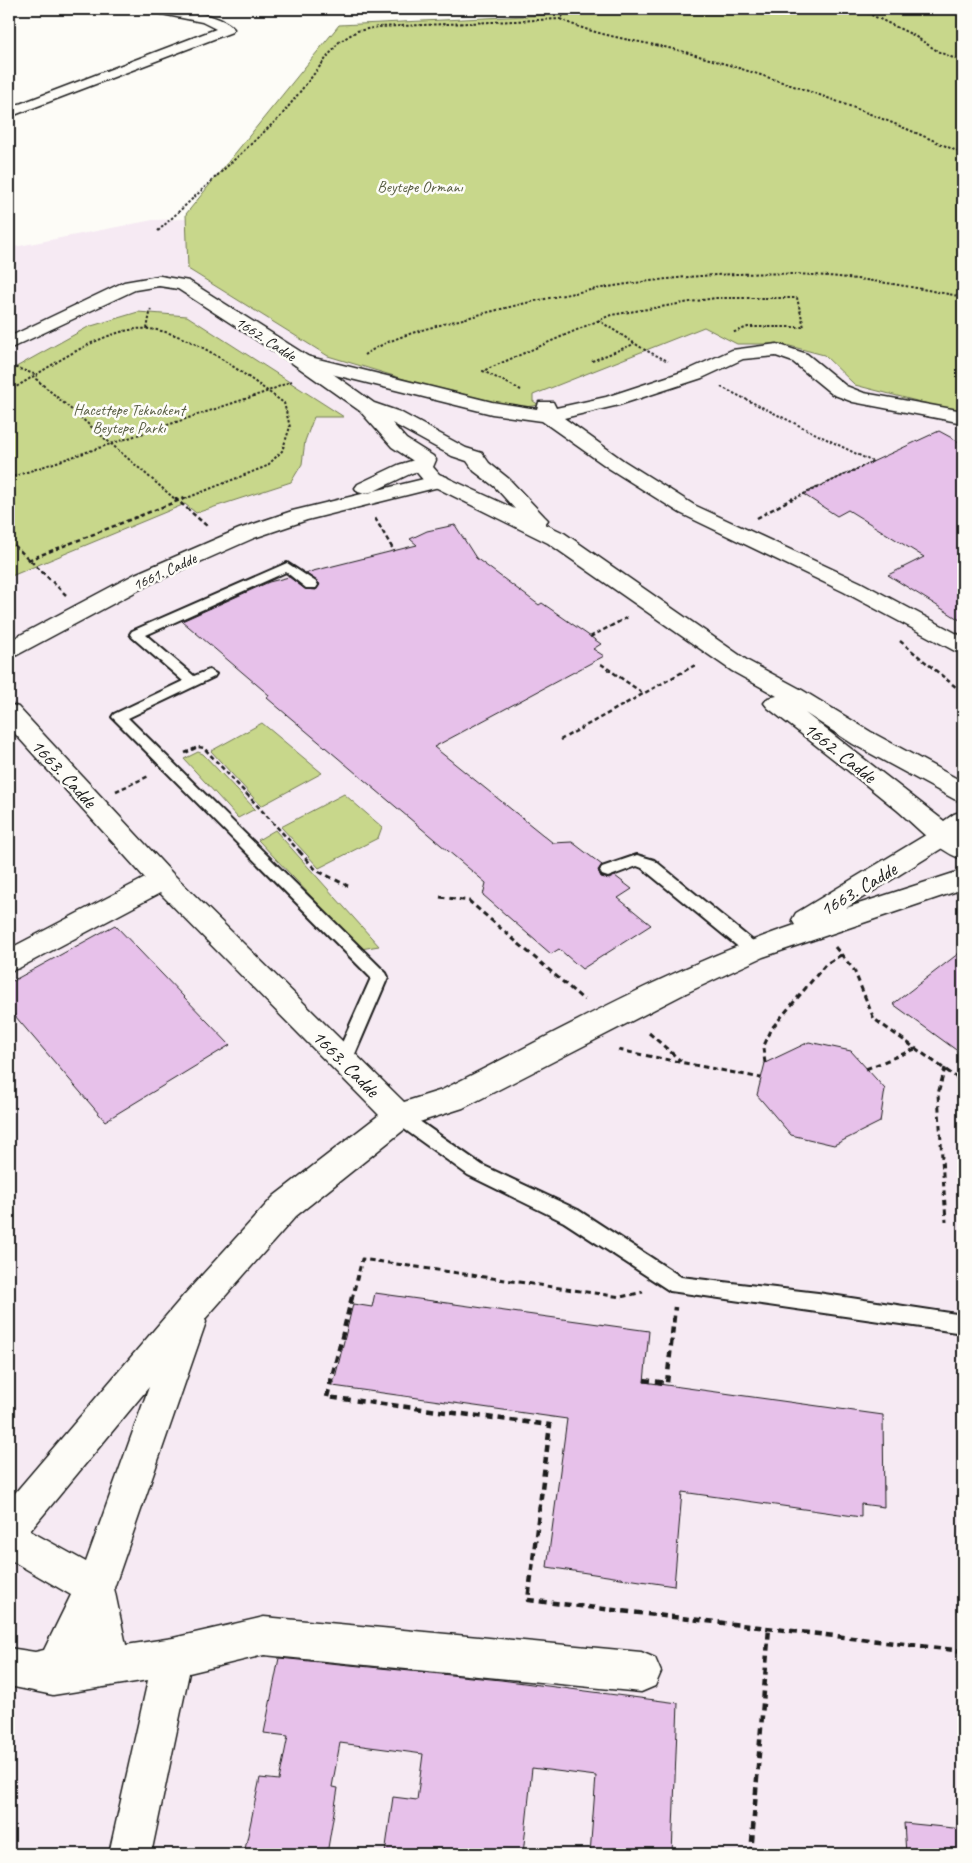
<svg xmlns="http://www.w3.org/2000/svg" width="972" height="1863" font-family="Caveat,sans-serif">
<rect width="100%" height="100%" fill="#fdfcf7"/>
<filter id="ink" filterUnits="userSpaceOnUse"><feTurbulence type="fractalNoise" baseFrequency=".02" numOctaves="2"/><feDisplacementMap in="SourceGraphic" scale="10" xChannelSelector="R" yChannelSelector="G"/><feConvolveMatrix kernelMatrix="1 2 1 2 8 2 1 2 1" color-interpolation-filters="sRGB"/></filter>
<g filter="url(#ink)">
<path fill="#f6eaf3" d="M395,212L963,299V1854H9V248L153,220Z"/>
<path fill="#c8d78b" stroke="#727a54" d="M560,9H963V413L855,385L824,355L782,344H737L704,327L533,395V401L539,405L519,408L447,392L328,356L188,269L186,214L339,25L547,15Z
M138,312L187,316L344,417H314L305,441L302,464L291,482L196,513L185,504L9,577V371L88,327Z
M262,723L322,773L261,806L211,751Z
M198,752L203,754L255,809L238,818L184,759Z
M344,794L382,827L378,838L319,868L281,827Z
M275,830L379,946L361,949L258,840Z"/>
<path fill="#e7c1ea" stroke="#1c1c1c" d="M939,431L963,444V622L888,575L924,557L848,510L837,516L803,494Z
M455,525L476,558L539,605L542,603L601,644L593,649L604,656L434,747L553,843L572,842L602,865L598,870L601,877L609,879L615,876L632,889L618,898L651,925L582,969L559,949L551,954L483,895L486,883L267,698L269,695L182,621L269,582L289,577L305,589L316,590L320,584L305,573L417,545L410,539L427,531Z
M115,925L230,1045L105,1121L9,1009V983Z
M963,950V1055L893,1004Z
M809,1042L851,1051L885,1089L880,1122L834,1145L791,1135L757,1095L765,1063Z
M375,1293L649,1331L644,1382L883,1415L884,1507L861,1504V1517L682,1492L674,1586L547,1567L567,1419L333,1386L353,1304L372,1307Z
M279,1658L501,1680L678,1703L672,1854H590L596,1776L532,1768L523,1854H385L393,1797L417,1800L423,1754L340,1743L332,1787L338,1788L327,1854H244L260,1778L279,1780L288,1736L264,1733Z
M904,1823L963,1829V1854H906Z"/>
<g fill="none" stroke-linecap="round" stroke-linejoin="round">
<defs>
<path id="service" d="M287,563L316,582L318,585L316,588H306L286,572L146,635L194,676L209,670L216,674L214,677L128,718L386,973L388,977L352,1061L349,1066L343,1068L337,1066L334,1061L371,978L112,717L114,714L183,681L132,637L130,634L132,631Z
M637,855L654,860L759,946L761,950L759,954L753,956L747,954L642,868L637,866L608,877L602,875L600,871L602,867Z
M399,1109L405,1111L482,1165L578,1210L681,1277L818,1293L963,1315V1333L670,1291L564,1222L468,1175L393,1121L390,1116L393,1111Z"/>
<path id="minor" d="M159,276L165,277L168,281L165,285L135,290L9,349V337L124,282Z
M777,344L807,354L846,386L864,393L963,411V423L853,402L832,394L793,362L776,356L743,359L702,378L619,405L564,418L624,461L694,505L860,582L963,637V653L955,651L844,592L680,513L610,469L542,421L492,414L295,365L293,361L295,357L302,355L492,402L537,409L539,402H553L556,408L606,397L688,370L732,350Z
M424,457L431,459L434,463L431,467L412,473L372,492L365,494L358,492L355,488L358,484L398,465Z
M440,475L447,477L450,481L447,485L307,520L254,538L150,584L17,655L9,657V641L135,574L239,529L292,511Z
M9,704L18,707L172,873L404,1102L442,1090C558,1032 672,966 795,925L792,920L796,913L934,830L943,827L952,830L956,836L952,842L846,908L963,870V889L763,957L686,993L463,1108L410,1125L296,1216L205,1319L206,1322L114,1588L126,1645L173,1638L264,1617L641,1652L655,1658L661,1672L655,1686L641,1692L264,1655L189,1673L151,1854H109L148,1680L53,1695L9,1686V1648L35,1652L44,1650L71,1595L9,1559V1500L183,1296L274,1196L379,1115L160,893L19,968L9,971V949L145,878L9,727ZM149,1387L86,1562L30,1531Z"/>
<path id="tertiary" d="M150,9C171,8 220,12 234,29L232,32L9,117V108L216,29L202,22L152,12Z
M159,276L189,281L309,357L374,403L400,412L466,448L482,453L489,463L509,479L544,516L548,520L545,524L564,533L748,661L802,690L871,732L963,782V802L954,799L853,744L805,713L944,821L954,814L963,811L961,835L963,859C941,854 915,825 897,810C854,775 811,741 768,708L764,703L768,698L777,696L732,671L548,543L425,482L413,468L415,462L392,447L360,411L295,365L178,289L153,285L150,281L153,277ZM392,423L452,456L467,461L474,471L495,487L515,509L439,474L433,467L436,460L433,456L406,439Z"/>
</defs>
<use href="#service" stroke="#1c1c1c" stroke-width="4"/>
<use href="#minor" stroke="#1c1c1c" stroke-width="3"/>
<use href="#tertiary" stroke="#1c1c1c" stroke-width="3"/>
<path stroke="#1c1c1c" stroke-width="2" stroke-dasharray="2.5 2" stroke-linecap="butt" d="M569,9L560,19C602,39 648,41 692,54C785,81 876,113 963,154
M859,9L913,35L939,52L963,62
M158,231L281,116L339,42L357,31L378,27L560,19
M598,320L645,350L668,361
M147,329L151,308
M364,355C396,334 438,326 474,316C583,287 700,268 814,275C864,278 914,287 963,297
M592,361L634,344
M11,366L37,375L36,379L176,500
M721,387L873,462
M521,390L483,371L611,315L715,298H797L804,327H748L732,333
M9,391C46,370 94,334 136,329C184,324 247,377 284,403L290,427L282,451L267,466L182,500
M9,478L266,392L292,381
M791,500L872,462"/>
<path stroke="#1c1c1c" stroke-width="2.5" stroke-dasharray="4.5 3" stroke-linecap="butt" d="M175,498L207,526
M375,518L394,551
M757,518L793,498
M9,540L66,595
M28,560L185,498
M590,637L628,617
M900,641L963,693
M601,664L644,694
M560,740L697,664
M185,753L198,747L204,748L300,852
M116,791L149,776"/>
<path stroke="#1c1c1c" stroke-width="3" stroke-dasharray="5.5 4" stroke-linecap="butt" d="M299,851L316,870L348,886
M440,897L469,901L584,1000
M835,947L854,970L874,1019L963,1082
M649,1033L681,1061
M618,1050L761,1078
M765,1063L763,1048L772,1028L826,964L841,955
M945,1068L938,1094L946,1222
M866,1069L915,1049
M352,1299L362,1259L621,1297L643,1292"/>
<path stroke="#1c1c1c" stroke-width="4.5" stroke-dasharray="7 5" stroke-linecap="butt" d="M352,1297L327,1397L550,1425L528,1600L963,1651
M644,1380L667,1383L675,1307
M751,1854L769,1628"/>
<use href="#service" fill="#fdfcf7" fill-rule="evenodd"/>
<use href="#minor" fill="#fdfcf7" fill-rule="evenodd"/>
<use href="#tertiary" fill="#fdfcf7" fill-rule="evenodd"/>
</g>
</g>
<g text-anchor="middle" stroke-width="5" stroke-linejoin="round" paint-order="stroke">
<g font-size="16" fill="#585d43" stroke="#fdfcf7">
<text x="420" y="192">Beytepe Ormanı</text>
<text x="129" y="415">Hacettepe Teknokent<tspan x="129" dy="18">Beytepe Parkı</tspan></text>
</g>
<g font-size="16" fill="#1c1c1c" stroke="#fdfcf7">
<text transform="translate(266 338) rotate(33)" y="6">1662. Cadde</text>
<text transform="translate(164 571) rotate(-25)" y="6">1661. Cadde</text>
</g>
<g font-size="20" fill="#1c1c1c" stroke="#fdfcf7">
<text transform="translate(840 752) rotate(38)" y="7">1662. Cadde</text>
<text transform="translate(64 773) rotate(47)" y="7">1663. Cadde</text>
<text transform="translate(858 889) rotate(-31)" y="7">1663. Cadde</text>
<text transform="translate(346 1063) rotate(45)" y="7">1663. Cadde</text>
</g>
</g>
<rect width="972" height="1863" fill="none" stroke="#fdfcf7" stroke-width="30"/>
<rect x="15" y="15" width="942" height="1833" fill="none" stroke="#1c1c1c" stroke-width="2" filter="url(#ink)"/>
</svg>
